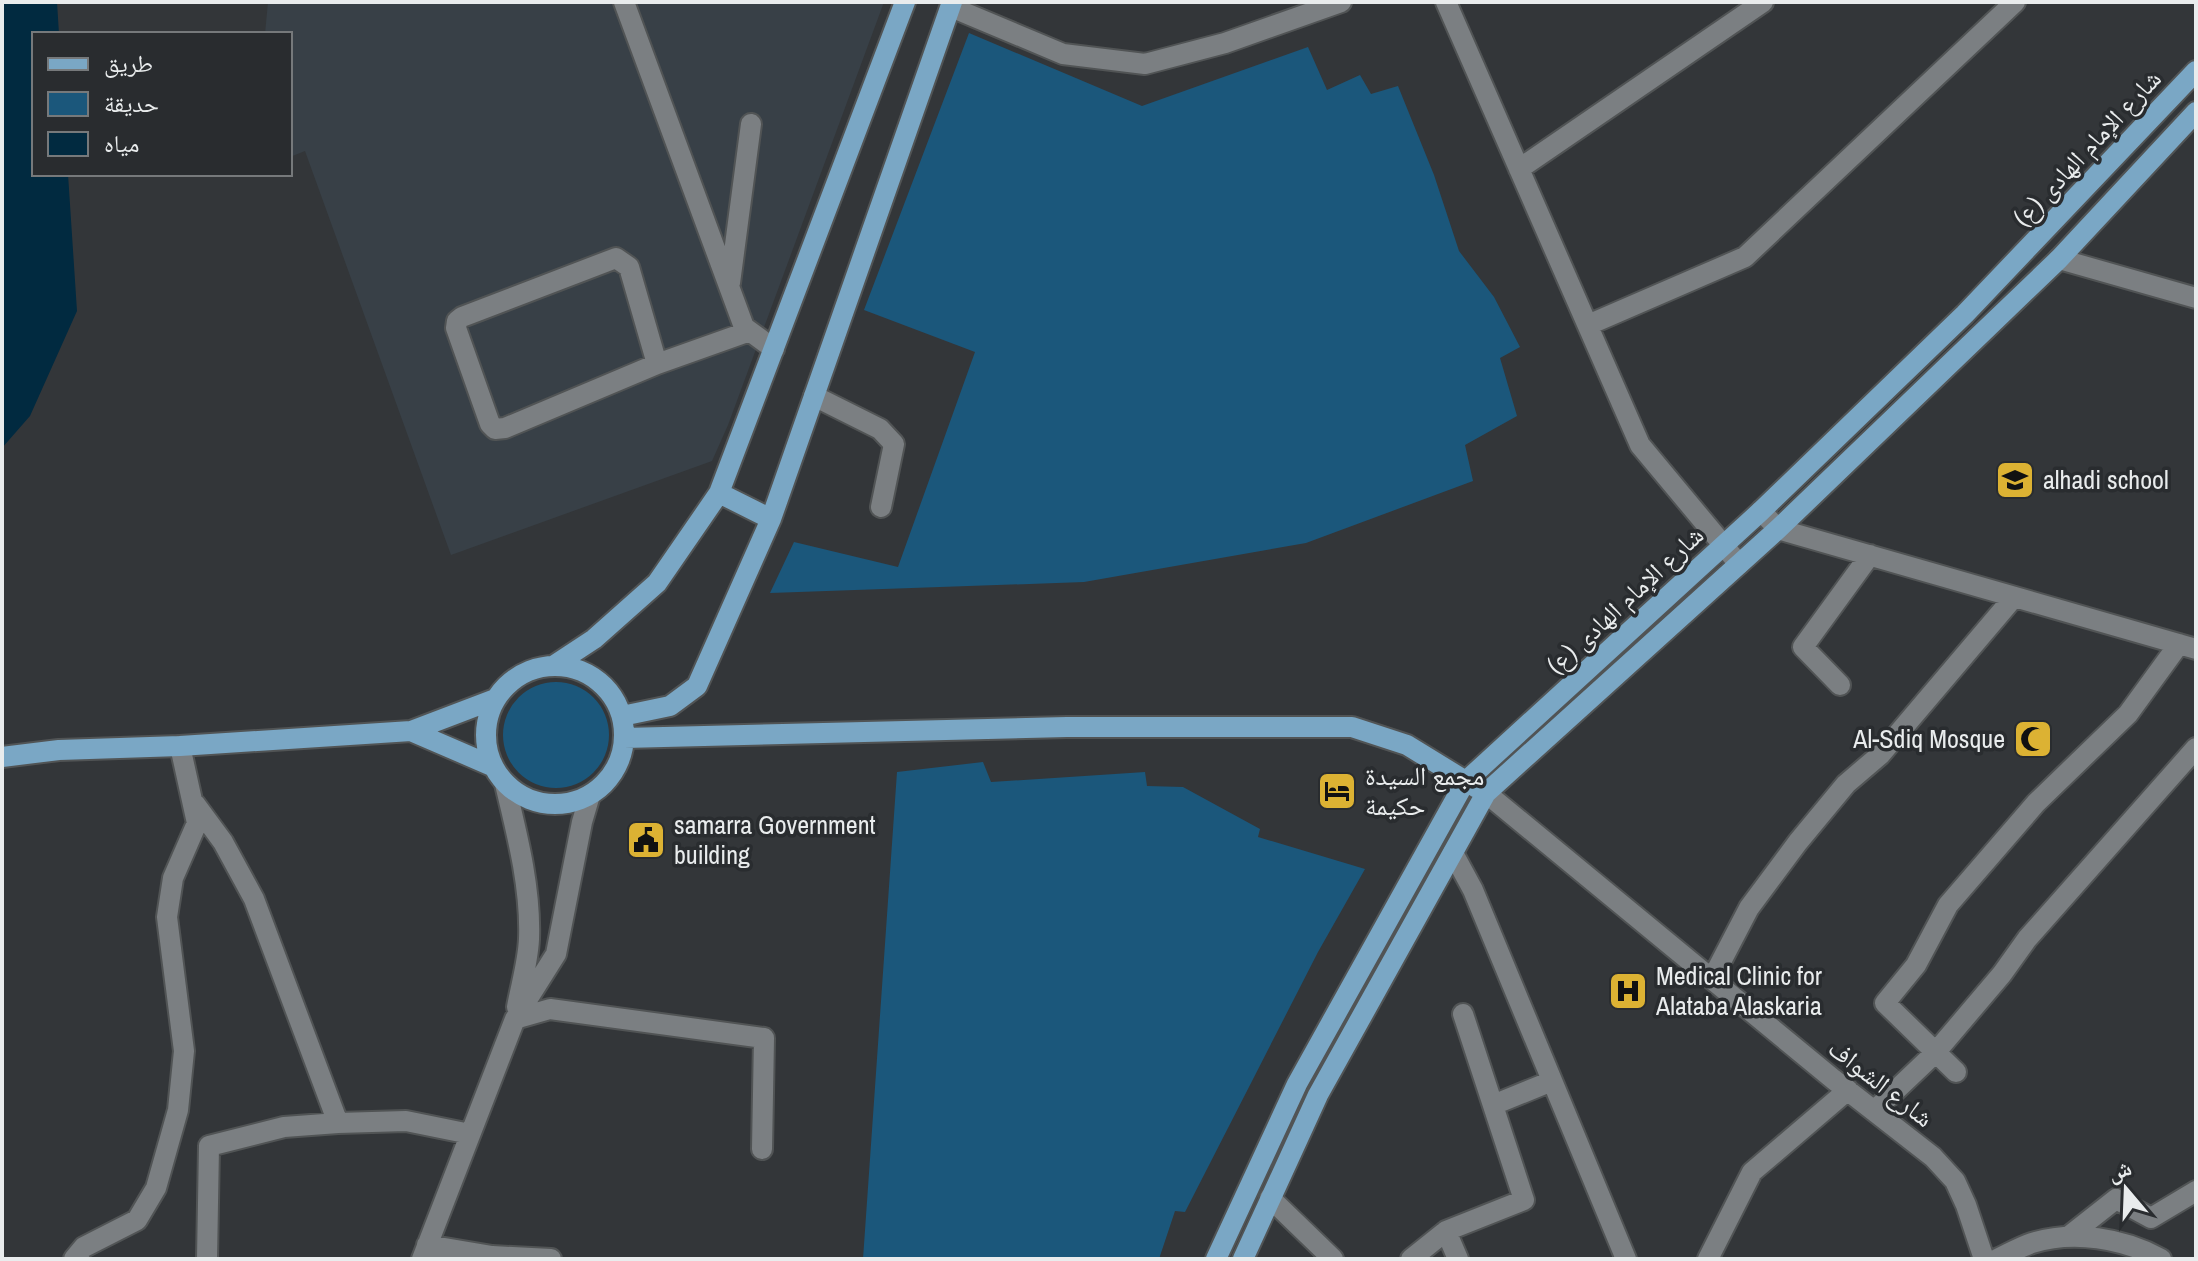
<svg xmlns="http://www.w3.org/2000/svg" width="2198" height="1261" font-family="'Archivo Narrow','Noto Naskh Arabic',sans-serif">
<rect width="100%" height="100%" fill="#333639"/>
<path fill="#384047" d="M268,2H884L728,425L712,461L451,555L305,151L290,157V34H265Z"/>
<path fill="#1b577b" d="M969,33L1142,106L1308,47L1327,90L1360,75L1371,94L1398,86L1434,175L1459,251L1494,297L1520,347L1500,358L1517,416L1465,445L1473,481L1306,543L1084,582L770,593L794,542L898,567L975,352L864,310Z
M503 735a53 53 0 1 1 106 0a53 53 0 1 1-106 0Z
M983,762L991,782L1145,772L1147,786L1183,787L1260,829L1258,837L1365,869L1318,952L1185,1212L1175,1211L1159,1259H863L897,772Z"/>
<path fill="#012a40" d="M2,2H57L59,34H34V174H68L77,311L30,416L2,448Z"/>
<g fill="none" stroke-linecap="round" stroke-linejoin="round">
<defs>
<path id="minor" d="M624,2L744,327L774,349
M1446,2L1640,445L1739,564
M951,7L1063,54L1145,64L1225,43L1341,2
M1519,169L1763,2
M2059,259L2196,298
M730,283L751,124
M1588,325L1745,257L2015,2
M657,364L629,267L616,258L462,317L457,321L456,328L490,424L495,429L505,428L657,364L747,332
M814,396L880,429L894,444L881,507
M1761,511L1778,529L2196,649
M1840,685L1803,647L1870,555
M505,784C517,834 531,888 529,939C528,962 521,985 517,1007
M1486,793L1833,1079L1933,1157L1955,1181L1966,1205L1984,1259
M195,804L223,842L254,899L338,1123
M1453,853L1473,890L1626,1259
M1712,979L1749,908L1798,842L1846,784L1880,755L2014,597
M515,1019L550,1009L764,1038L762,1149
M1956,1072L1885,1003L1916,965L1948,905L2036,803L2128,714L2179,644
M1493,1105L1552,1081
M1875,1110L1935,1053L2002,974L2027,939L2196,748
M1270,1198L1333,1259
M1446,1231L1458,1259
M2069,1236L2116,1199L2151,1218L2196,1191
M427,1245L492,1256L551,1259
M74,1259L84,1247L137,1220L156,1188L178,1110L184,1051L167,917L173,878L197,823L180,746
M207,1259L209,1146L284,1127L338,1123L406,1121L470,1134
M422,1259L515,1019L556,954L582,822L590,795
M1411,1259L1446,1231L1524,1200L1463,1014
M1708,1259L1752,1172L1848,1090
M1997,1259C2008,1254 2020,1247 2032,1243C2073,1230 2123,1238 2161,1259"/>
<path id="major" d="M719,493L771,519
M486 735a69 69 0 1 1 138 0a69 69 0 1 1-138 0Z
M553,666L594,639L657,583L719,493L905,2
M622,716L670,706L697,686L771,519L952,2
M411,731L492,766
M624,738L1067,727H1352L1407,745L1477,788
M2,757L59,750L180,746L411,731L495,699
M1216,1259L1297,1084L1465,782L1761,511L1965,314L2196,71
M1243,1259L1318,1095L1486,793L1778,529L1984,331L2059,259L2196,112"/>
</defs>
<use href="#minor" stroke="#515455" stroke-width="24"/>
<use href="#major" stroke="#515455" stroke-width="24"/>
<use href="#minor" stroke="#7b7f82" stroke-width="20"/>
<use href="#major" stroke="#7aa7c5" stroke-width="20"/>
</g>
<defs>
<symbol id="school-square" viewBox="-11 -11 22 22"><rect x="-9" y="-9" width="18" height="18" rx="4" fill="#dcb233" stroke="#292c2f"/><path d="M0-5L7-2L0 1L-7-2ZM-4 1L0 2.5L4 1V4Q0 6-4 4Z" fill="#111"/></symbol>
<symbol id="mosque-square" viewBox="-11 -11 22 22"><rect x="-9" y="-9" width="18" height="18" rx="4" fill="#dcb233" stroke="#292c2f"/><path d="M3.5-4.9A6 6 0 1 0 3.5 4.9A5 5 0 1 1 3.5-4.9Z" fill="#111"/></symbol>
<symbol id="hotel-square" viewBox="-11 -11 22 22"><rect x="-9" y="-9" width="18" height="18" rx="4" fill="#dcb233" stroke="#292c2f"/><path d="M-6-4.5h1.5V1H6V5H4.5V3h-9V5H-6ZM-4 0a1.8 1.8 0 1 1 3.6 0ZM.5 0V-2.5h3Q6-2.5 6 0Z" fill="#111"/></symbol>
<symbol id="civic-square" viewBox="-11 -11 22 22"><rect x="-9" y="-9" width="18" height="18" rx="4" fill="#dcb233" stroke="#292c2f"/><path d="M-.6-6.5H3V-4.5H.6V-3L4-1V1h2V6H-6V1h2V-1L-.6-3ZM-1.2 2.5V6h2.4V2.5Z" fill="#111"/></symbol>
<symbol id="hospital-square" viewBox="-11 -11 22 22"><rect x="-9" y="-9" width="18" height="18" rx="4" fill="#dcb233" stroke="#292c2f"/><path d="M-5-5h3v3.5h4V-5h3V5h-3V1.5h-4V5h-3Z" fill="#111"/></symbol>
</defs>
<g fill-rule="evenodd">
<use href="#school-square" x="1993" y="458" width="44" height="44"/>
<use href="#mosque-square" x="2011" y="717" width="44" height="44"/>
<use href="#hotel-square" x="1315" y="769" width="44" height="44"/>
<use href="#civic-square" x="624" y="818" width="44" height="44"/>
<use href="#hospital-square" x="1606" y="969" width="44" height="44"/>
</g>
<g text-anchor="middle" stroke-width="7" stroke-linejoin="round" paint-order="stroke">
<g font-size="26" fill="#e9eced" stroke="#292c2f">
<text transform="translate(2087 148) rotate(-47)" y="9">شارع الإمام الهادی (ع)</text>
<text transform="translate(1625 600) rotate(-43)" y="9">شارع الإمام الهادی (ع)</text>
<text transform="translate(1881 1083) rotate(38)" y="9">شارع الشواف</text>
</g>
<g font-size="26" fill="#e9eced" stroke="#292c2f" text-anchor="start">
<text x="2043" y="489">alhadi school</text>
<text x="2005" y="748" text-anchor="end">Al-Sdiq Mosque</text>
<text x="1365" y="785">مجمع السيدة<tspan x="1365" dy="30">حكيمة</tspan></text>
<text x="674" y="834">samarra Government<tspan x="674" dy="30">building</tspan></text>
<text x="1656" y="985">Medical Clinic for<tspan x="1656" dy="30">Alataba Alaskaria</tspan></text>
</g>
</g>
<rect width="2198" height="1261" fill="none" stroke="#e9eced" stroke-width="8"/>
<rect x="32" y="32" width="260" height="144" fill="#292c2f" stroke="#76797b" stroke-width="2"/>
<rect x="48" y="58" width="40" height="12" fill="#7aa7c5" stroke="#76797b" stroke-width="2"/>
<text x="104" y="72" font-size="24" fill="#e9eced">طريق</text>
<rect x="48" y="92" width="40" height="24" fill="#1b577b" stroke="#76797b" stroke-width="2"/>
<text x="104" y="112" font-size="24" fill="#e9eced">حديقة</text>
<rect x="48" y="132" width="40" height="24" fill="#012a40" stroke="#76797b" stroke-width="2"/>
<text x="104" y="152" font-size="24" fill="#e9eced">مياه</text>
<g transform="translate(2126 1189) rotate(341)" stroke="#292c2f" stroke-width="6" paint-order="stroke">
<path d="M0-6L14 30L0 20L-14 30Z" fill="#e9eced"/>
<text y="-12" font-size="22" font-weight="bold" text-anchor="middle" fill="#e9eced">ش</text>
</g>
</svg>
